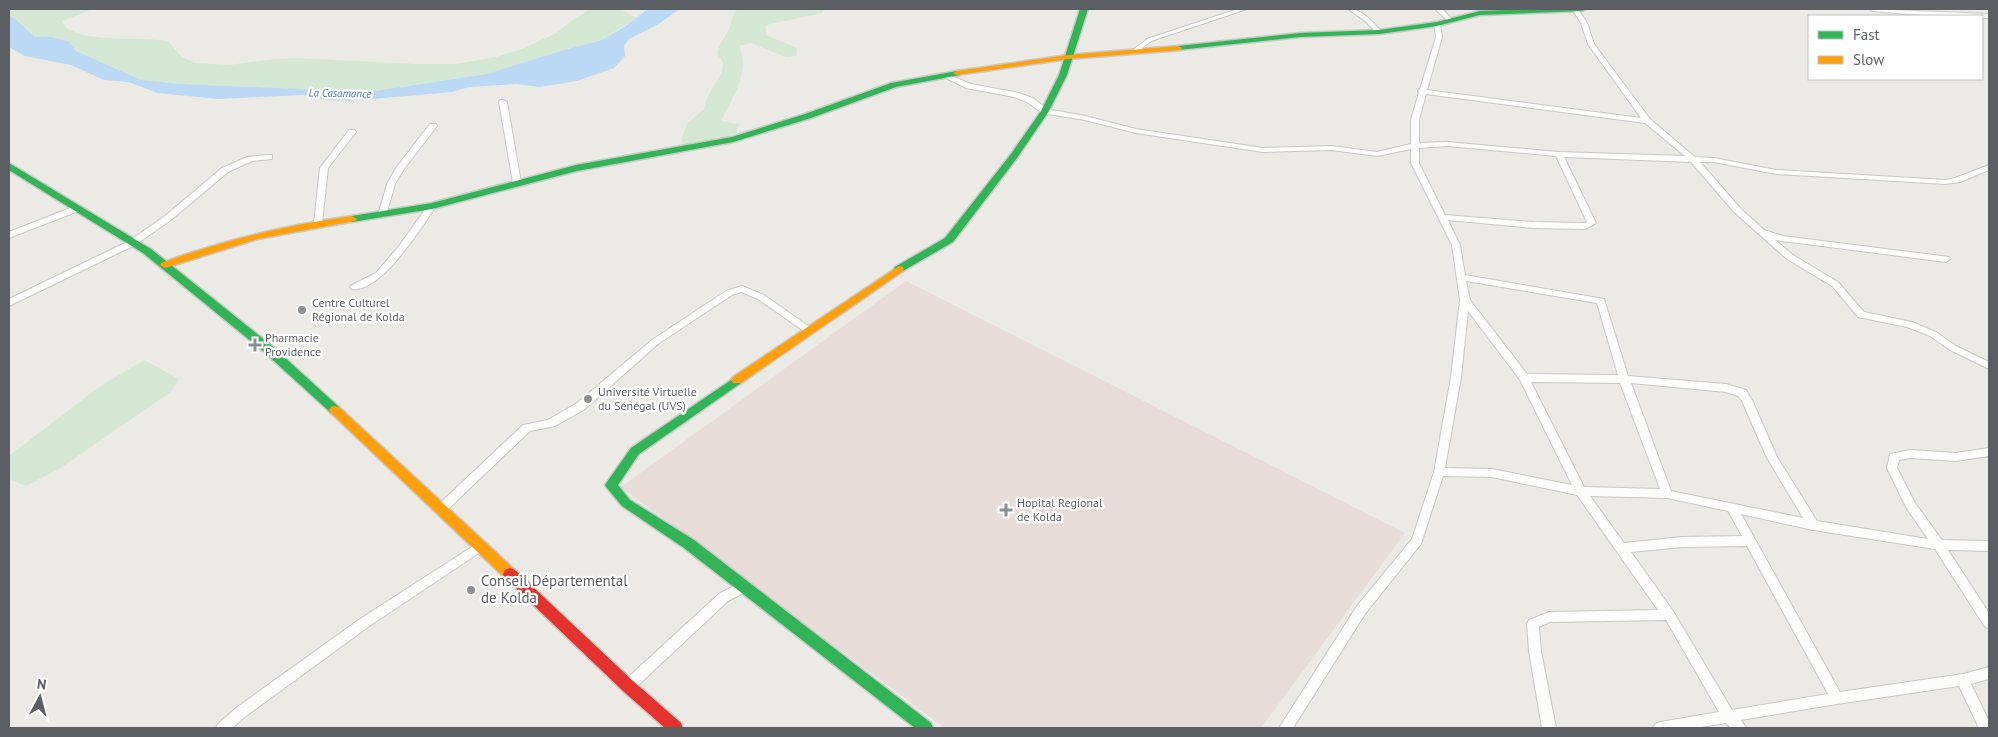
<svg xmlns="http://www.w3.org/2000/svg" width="1998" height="737" font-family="'PT Sans',sans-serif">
<rect width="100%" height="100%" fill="#ebeae5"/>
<path fill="#e7dcd8" d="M906,281L1405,533L1261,728H945L621,487Z"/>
<path fill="#d4e7d2" d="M9,9H93L62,21C64,24 67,29 70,30C92,42 141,37 168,41L181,56L194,63L229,65L275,59L296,58L415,64H455L496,57L525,48L558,32L571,21L591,9H620L636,18L602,40L557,52L487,74L367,92L181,84L141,80L76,51L68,41L52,37H35L14,18L9,16Z
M738,9H824L822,13L766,25V35L797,48L796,56L786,57L751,43L739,46C751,71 732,98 721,121L739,124L736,134L718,140L684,146L681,140L687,124L704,109L707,98L722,72L723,62L717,54C719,43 724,40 728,31C733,22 730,17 738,9Z
M144,360L179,379L172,391L59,469L26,486L9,479V456L99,387Z"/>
<path fill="#bbd8f4" d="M648,9H680L657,25L629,39L624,46L625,56L614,68L577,81L539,87L517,84L469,87L452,92L349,101L326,100L303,95L218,99L158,93L128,82L104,80L71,65L25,56L9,47V16L14,18L35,37H52L68,41L76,51L141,80L181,84L368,92L487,74L557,52L602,40L624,27Z"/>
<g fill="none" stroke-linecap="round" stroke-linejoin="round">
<defs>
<path id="street" d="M1238,9H1247L1151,41L1135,54L1129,53L1147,39Z
M1348,9C1362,9 1372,21 1381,31V33H1377L1365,21Z
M1435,9H1442L1453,20L1448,21Z
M1572,9H1578L1587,23L1594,44L1650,119L1695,157L1714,158L1776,170L1945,180L1955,178L1989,165V170L1960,182L1945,184L1776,174L1714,162H1700L1740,208L1764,230L1783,236L1949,257L1950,259L1946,262L1775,240L1793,255L1838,282L1864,312L1912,322L1936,332L1956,346L1989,362V369L1950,350L1930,336L1907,327L1858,317L1832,286L1787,259L1734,212L1691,162L1564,157L1596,223L1585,229L1533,228L1448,220L1460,245L1465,275L1604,299L1628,376L1726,384L1746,390L1752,400L1777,457L1817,521L1928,539L1907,509L1887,468L1890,454L1910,450L1956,453L1989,448V456L1956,461L1910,458L1899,460L1897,468L1915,503L1942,540L1989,541V551L1948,550L1989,613V628L1985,627L1935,549L1813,530L1741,514L1840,692L1963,674L1989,667V679L1971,684L1989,721V728H1979L1959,686L1837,704L1741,720L1746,728H1731L1726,723L1695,728H1653L1655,724L1660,722L1719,712L1666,620L1550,622L1539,627L1541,651L1556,728H1542L1529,651L1527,624L1529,620L1549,612L1658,610L1577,495L1492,477L1443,476L1421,544L1365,614L1293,728H1279L1357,606L1412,539L1434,472L1451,377L1460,300L1452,245L1411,163V149L1377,156L1332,150L1263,152L1136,133L1085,120L1042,113L1027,102L1014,97L966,88L940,75L944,73L971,84L1019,93L1033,98L1047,109L1085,116L1136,129L1263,148L1332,146L1377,152L1411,144V120L1419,92L1418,91L1420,89L1436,37L1434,24L1437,22L1440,24L1442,37L1427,90L1641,118L1588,44L1581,23ZM1426,94L1645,123L1685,156L1559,152L1447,142L1419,143V120ZM1447,146L1556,156L1587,222L1584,223L1533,222L1445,215L1419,163V148ZM1466,281L1597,303L1618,375L1527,374L1470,300ZM1468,311L1520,380L1572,485L1492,469L1445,468L1461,377ZM1531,382L1620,383L1660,489L1584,487ZM1631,383L1726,392L1738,396L1742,401L1767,458L1803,518L1671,491ZM1590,496L1667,498L1728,511L1742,536L1682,537L1624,543ZM1747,546L1828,694L1732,710L1673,611L1631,552L1682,547Z
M1869,9L1989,14V18H1982V16H1932L1872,11Z
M500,100H503L507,102L521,183L517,185L513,183L499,102Z
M430,124H436L437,126L404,169L395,184L386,215L385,217H379L378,215L387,184L396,168Z
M349,130H355L356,132L328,168L322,223L318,226L315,225L314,223L320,168Z
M269,155H272V159L252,161L228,172L171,220L135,245L9,306V299L129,241L165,216L222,168L247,157Z
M432,203L436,206C422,227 380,294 352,289L350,287L352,285L376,273L399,246L429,204Z
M78,205L82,208L81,210L9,238V232Z
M742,286L764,295L811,328L813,330L811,332H805L758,299L741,292L732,295L658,344L585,409L555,426L530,431L446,511L442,512L438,511L436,508L438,505L523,425L548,420L577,403L652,340L726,291Z
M481,541L485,543L487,546L485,549L368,627L246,716L232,728H216L218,724L236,708L360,619Z
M743,582L747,583L749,587L747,591L728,601L633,690L628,692L623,690L622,686L623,682L720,593Z"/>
<path id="fast" d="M1080,9H1088L1067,75L1049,111L1017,158L953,242L903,271H895L894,269L895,267L945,238L1011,154L1041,111L1059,75Z
M1531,9H1586L1582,11L1480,15L1437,26L1379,34L1300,37L1178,50L1174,48L1178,46L1300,33L1379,30L1437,22L1480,11Z
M957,71H960V75L896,87L811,118L733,142L577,171L432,209L352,222L347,219L352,216L432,203L576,165L732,137L805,114L891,83Z
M9,163L151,249L271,345L339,407L341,410L339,413H331L263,351L143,253L9,170Z
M737,376L741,377L743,380L741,383L639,454L618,485L630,500L694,540L931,723L933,728H915L684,548L622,506L607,488L605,485L607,482L631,448Z"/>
<path id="slow" d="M1178,46L1182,48L1181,50L1068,59L957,75L953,73L957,71L1068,55Z
M352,216L357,219L355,221L258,239L165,268L160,265L161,263C224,240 287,225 352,216Z
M899,266L903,267L904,269L903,271L741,383H733L731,380L733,377Z
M335,406L339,407L515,570L517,574L515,578L510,580L505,578L331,413L329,410L331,407Z"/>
<path id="jam" d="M510,568L515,570L633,681L681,723L683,728H665L623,691L505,578L503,574L505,570Z"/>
</defs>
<use href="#street" stroke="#c7c7c6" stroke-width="2"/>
<use href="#fast" stroke="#c8c8c7" stroke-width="3"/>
<use href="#slow" stroke="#c8c8c7" stroke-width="3"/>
<use href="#jam" stroke="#c8c8c7" stroke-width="3"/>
<use href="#street" fill="#fcfcfb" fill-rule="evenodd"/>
<use href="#fast" fill="#30b455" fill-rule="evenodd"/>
<use href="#slow" fill="#ff9f0a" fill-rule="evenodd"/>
<use href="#jam" fill="#e5322d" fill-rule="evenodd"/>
</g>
<g fill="#8d8f90" stroke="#fff" stroke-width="2">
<circle cx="302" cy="310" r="5"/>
<path d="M252.5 337.5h5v5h5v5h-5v5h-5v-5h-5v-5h5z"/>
<circle cx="588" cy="399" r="5"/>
<path d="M1003.5 502.5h5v5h5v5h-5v5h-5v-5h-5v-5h5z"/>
<circle cx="471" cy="590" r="5"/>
</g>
<g text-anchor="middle" stroke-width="4.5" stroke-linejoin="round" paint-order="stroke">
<g font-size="11" font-style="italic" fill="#4675b4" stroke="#fff">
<text transform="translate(340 93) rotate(1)" y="4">La Casamance</text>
</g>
<g font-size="12" fill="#5b5e63" stroke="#fff" text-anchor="start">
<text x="312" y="307">Centre Culturel<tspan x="312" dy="14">Régional de Kolda</tspan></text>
<text x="265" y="342">Pharmacie<tspan x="265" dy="14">Providence</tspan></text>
<text x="598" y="396">Université Virtuelle<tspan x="598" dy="14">du Sénégal (UVS)</tspan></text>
<text x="1017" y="507">Hopital Regional<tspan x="1017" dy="14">de Kolda</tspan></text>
</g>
<g font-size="15" fill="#5b5e63" stroke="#fff" text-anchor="start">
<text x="481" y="586">Conseil Départemental<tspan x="481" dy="17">de Kolda</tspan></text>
</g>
</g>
<rect width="1998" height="737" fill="none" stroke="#5b5e63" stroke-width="20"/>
<rect x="1808" y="15" width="175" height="65" fill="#ffffff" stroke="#bdbfc1"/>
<rect x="1818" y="31" width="25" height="8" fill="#30b455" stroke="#bdbfc1"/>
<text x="1853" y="40" font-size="15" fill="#5b5e63">Fast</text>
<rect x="1818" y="56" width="25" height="8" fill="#ff9f0a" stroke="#bdbfc1"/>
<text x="1853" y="65" font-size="15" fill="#5b5e63">Slow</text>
<g transform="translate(40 697) rotate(7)" stroke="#ffffff" stroke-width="4" paint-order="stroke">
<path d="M0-4L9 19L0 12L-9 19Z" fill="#5b5e63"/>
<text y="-8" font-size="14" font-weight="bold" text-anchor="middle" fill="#5b5e63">N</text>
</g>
</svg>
